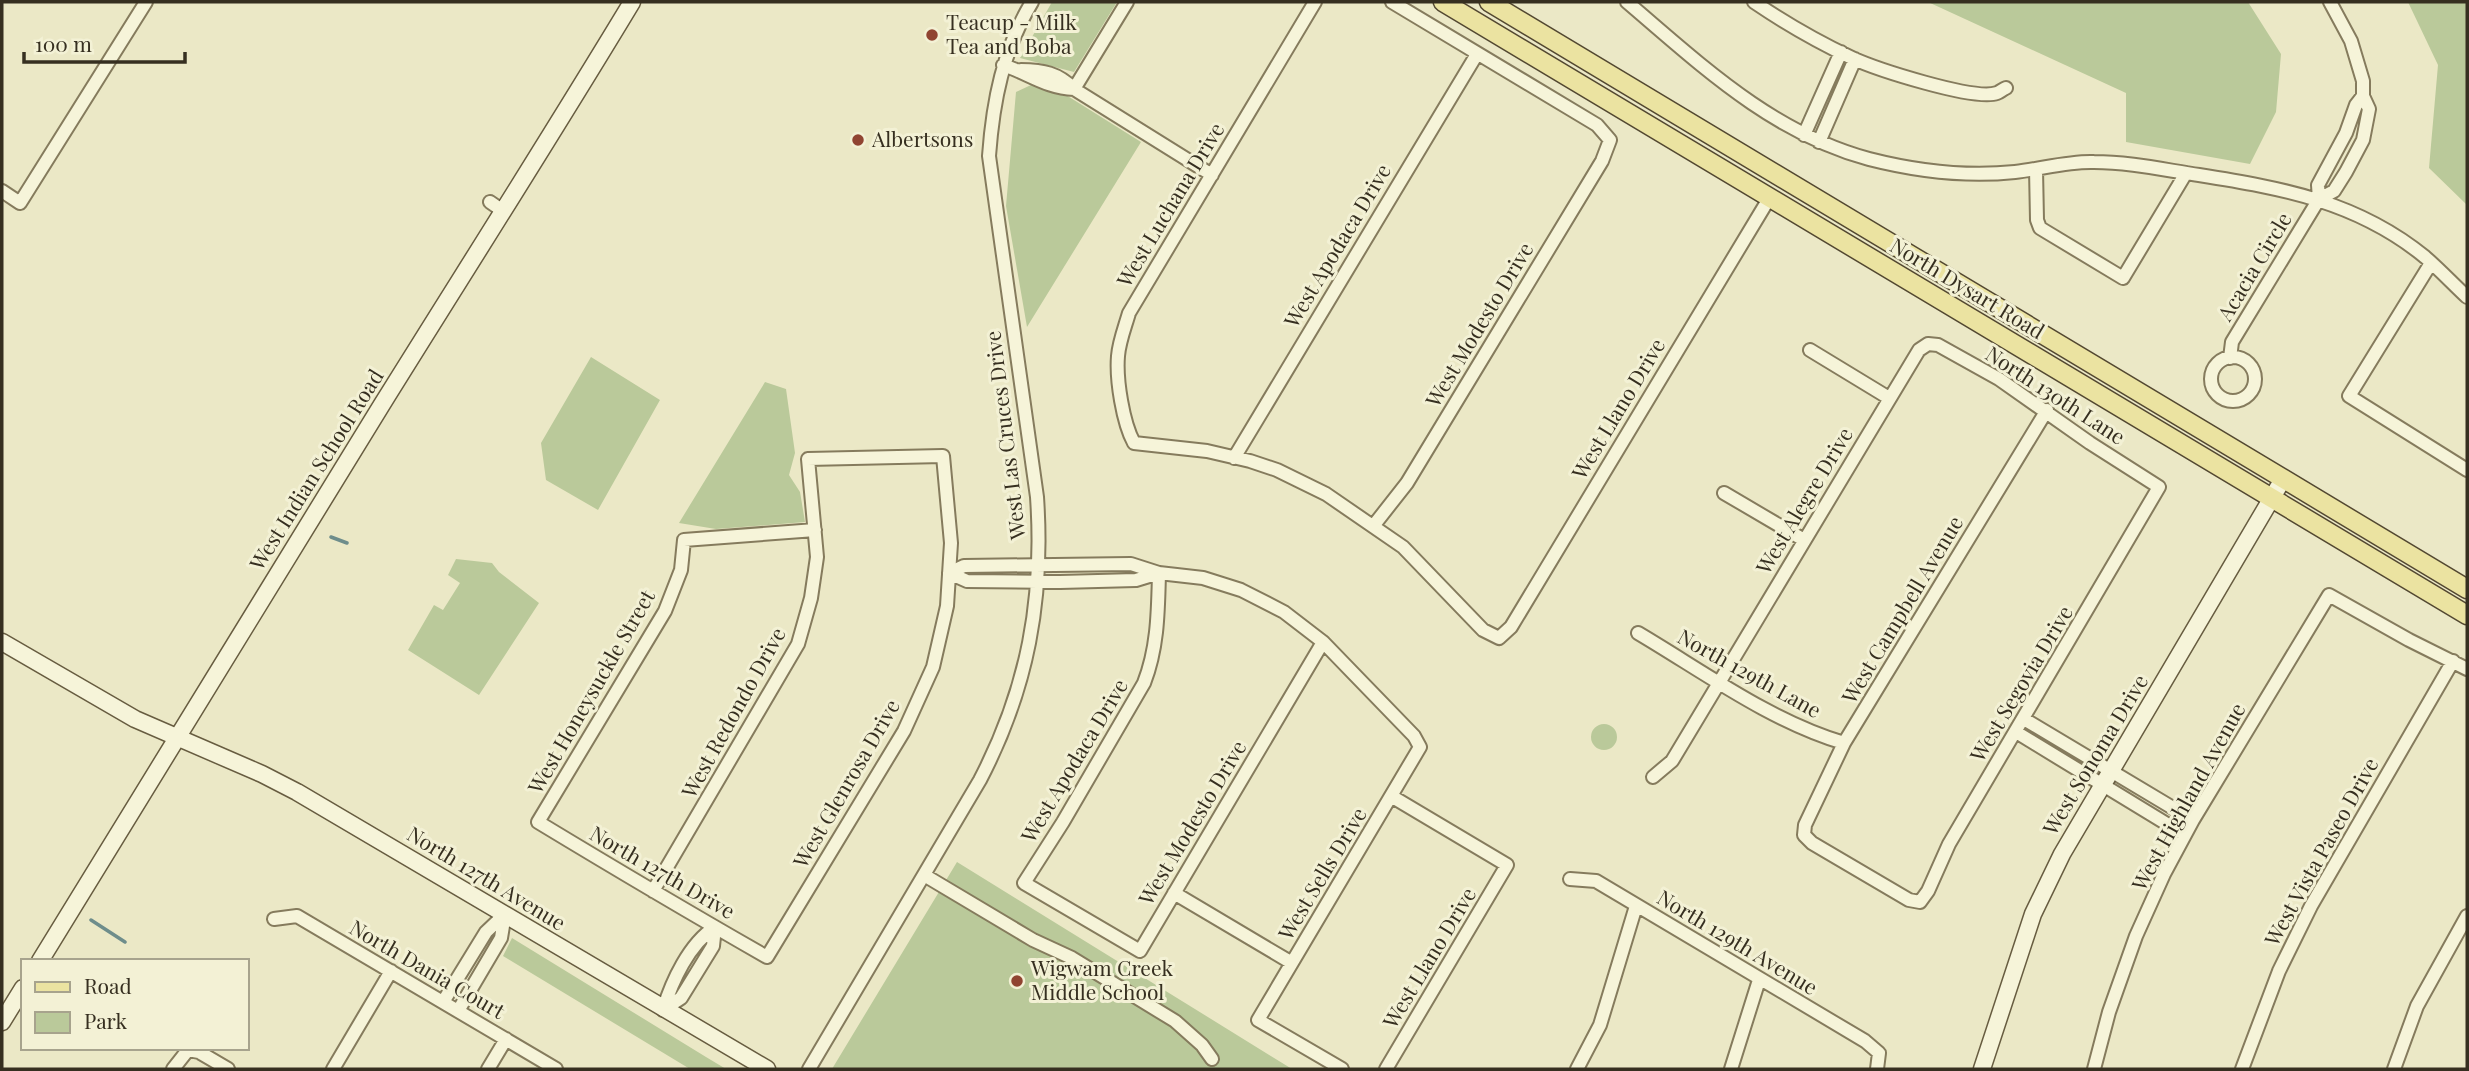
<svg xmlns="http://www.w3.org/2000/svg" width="2469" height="1071" font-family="'Playfair Display',serif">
<rect width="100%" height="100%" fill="#ebe8c6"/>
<path fill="#bac99a" d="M1052,2H1117L1074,72L1020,58Z
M1928,2H2248L2281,54L2276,112L2250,164L2126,142V93Z
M2408,2H2467V205L2429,168L2438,65Z
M1031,85L1066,95L1141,142L1027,327L1006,206L1016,92Z
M591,357L660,400L598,510L546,480L541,443Z
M765,382L786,389L795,453L789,475L800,492L805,522L716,529L679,523Z
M456,559L492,563L499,572L539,603L479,695L408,650L434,605L443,610L460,583L448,575Z
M1591 737a13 13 0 1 1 26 0a13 13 0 1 1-26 0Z
M957,862L1292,1069H832Z
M512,938L706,1057L726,1069H690L503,956Z"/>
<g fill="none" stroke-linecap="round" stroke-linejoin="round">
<path stroke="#6e8d8b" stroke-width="3.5" d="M331,537L347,543
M91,920L125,942"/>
<defs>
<path id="street" d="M1315,2L1129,313C1125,327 1119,342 1118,356C1116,380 1123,423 1134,443L1207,451L1250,461L1277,470L1326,494L1403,547L1483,630L1499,638L1511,627L1770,197
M1627,2C1701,65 1772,133 1869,159C1916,171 1967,177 2015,172C2042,169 2068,161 2094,162C2129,162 2165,170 2199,175C2282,188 2358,202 2425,257C2440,270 2453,284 2467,297
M1754,2C1785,23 1818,42 1852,58C1876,69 1974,101 1997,93C2000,92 2003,89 2006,88
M1003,65C1028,73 1046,88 1074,89
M1021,70C1043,70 1058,73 1074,89L1212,175
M1074,89L1127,2
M1804,135L1841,52
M1819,142L1855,59
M2036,169L2037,220L2040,228L2123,278L2186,173
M2,191L20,203L146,2
M2319,199L2318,185L2346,133L2356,105L2363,96
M490,202L503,211
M2431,263L2349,396L2467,470
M1810,350L1889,398
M2211 379a22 22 0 1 1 44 0a22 22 0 1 1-44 0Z
M2230,358L2232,342L2319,199L2334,191L2346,172L2363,140L2369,109L2363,96V81L2351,41L2330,2
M1234,458L1477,54
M1724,493L1804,540
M1374,525L1407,483L1602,161L1610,140L1597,125L1392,2
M949,573L964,566L1131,564L1159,573L1203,578L1241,590L1284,612L1323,642L1414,736L1420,747L1258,1020L1342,1069
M949,573L967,581L1060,582L1136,580L1159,573
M1159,573C1158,611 1158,647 1144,683L1063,822L1024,883L1140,951L1323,642
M1638,633C1704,672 1770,721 1844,743
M2024,719L2193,820
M2016,732L2185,835
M1653,777L1672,761L1919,350L1928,344L1938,345L1999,379L2090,443L2159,487L1949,844L1928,891L1920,902L1909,900L1812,843L1804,835L1805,825L1844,743L2047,410
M924,875L1033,940L1072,958L1175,1021L1202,1045L1212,1059
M1570,879L1596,881L1865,1041L1879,1053L1877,1069
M653,891L798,644L811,598L817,557L808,459L943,456L951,543L947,606L933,667L904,731L767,957C690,913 614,868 538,822L665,611L681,570L684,540L815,530
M1174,893L1292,963
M274,919L297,916L556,1069
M443,1002L486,932L505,914
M663,1010L681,998L713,946L715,927
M663,1010C672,981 689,944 715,927
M458,1011L501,938L505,914
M173,1069L188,1050L199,1052L228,1069
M333,1069L391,971
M488,1069L506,1039
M809,1069L980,780C1028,688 1044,599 1037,497L989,156C993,101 1003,50 1032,2
M1386,1069L1507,865L1391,796
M1577,1069L1600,1025L1636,906
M1731,1069L1759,980
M2094,1069L2109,1012L2136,936L2164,874L2193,820L2329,595L2409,640L2467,669
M2242,1069L2279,971L2311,906L2453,661
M2394,1069L2417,1006L2467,916"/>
<path id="secondary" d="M2,642L135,719L262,774L297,792L767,1069
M40,961C153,776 267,591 381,406C465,271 550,138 632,2
M2,1022L23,988
M1982,1069L2033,914L2062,854L2283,479"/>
<path id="primary" d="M1443,2L2467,615
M1489,2L2467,589"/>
</defs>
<use href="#street" stroke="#857b5d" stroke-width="16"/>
<use href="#secondary" stroke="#675c40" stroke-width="19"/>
<use href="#primary" stroke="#534831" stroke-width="21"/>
<use href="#street" stroke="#f6f4d9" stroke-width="12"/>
<use href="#secondary" stroke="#f6f4d9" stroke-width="16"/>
<use href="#primary" stroke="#ebe3a1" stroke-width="18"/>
</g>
<g fill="#904431" stroke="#f3f1d5" stroke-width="2.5">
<circle cx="932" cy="35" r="7"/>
<circle cx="858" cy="140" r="7"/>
<circle cx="1017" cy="981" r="7"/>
</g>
<g text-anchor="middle" stroke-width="6" stroke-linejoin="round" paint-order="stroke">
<g font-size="21" fill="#362f20" stroke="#f3f1d5" text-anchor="start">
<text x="946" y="30">Teacup - Milk<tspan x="946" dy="24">Tea and Boba</tspan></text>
<text x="872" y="147">Albertsons</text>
<text x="1031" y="976">Wigwam Creek<tspan x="1031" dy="24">Middle School</tspan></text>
</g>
<g font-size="21" fill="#362f20" stroke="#f3f1d5">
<text transform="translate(1171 205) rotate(-59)" y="7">West Luchana Drive</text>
<text transform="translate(1338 246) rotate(-59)" y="7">West Apodaca Drive</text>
<text transform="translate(2255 267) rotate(-59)" y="7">Acacia Circle</text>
<text transform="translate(1967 289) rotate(31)" y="7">North Dysart Road</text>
<text transform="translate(1480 325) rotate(-59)" y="7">West Modesto Drive</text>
<text transform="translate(2055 396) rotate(33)" y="7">North 130th Lane</text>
<text transform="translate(1619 409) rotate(-59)" y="7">West Llano Drive</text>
<text transform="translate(1006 435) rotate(-97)" y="7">West Las Cruces Drive</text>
<text transform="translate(317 470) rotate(-58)" y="7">West Indian School Road</text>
<text transform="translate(1805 501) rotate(-59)" y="7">West Alegre Drive</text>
<text transform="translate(1903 610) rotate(-59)" y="7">West Campbell Avenue</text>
<text transform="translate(1749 674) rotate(29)" y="7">North 129th Lane</text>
<text transform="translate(2022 684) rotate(-59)" y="7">West Segovia Drive</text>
<text transform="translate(592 692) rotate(-60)" y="7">West Honeysuckle Street</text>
<text transform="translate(734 713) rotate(-61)" y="7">West Redondo Drive</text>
<text transform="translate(2096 755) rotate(-59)" y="7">West Sonoma Drive</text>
<text transform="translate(1075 761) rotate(-59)" y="7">West Apodaca Drive</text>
<text transform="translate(847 784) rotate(-60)" y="7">West Glenrosa Drive</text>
<text transform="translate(2189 797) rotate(-61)" y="7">West Highland Avenue</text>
<text transform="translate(1193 823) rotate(-59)" y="7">West Modesto Drive</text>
<text transform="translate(2322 852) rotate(-61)" y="7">West Vista Paseo Drive</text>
<text transform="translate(662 873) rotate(30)" y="7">North 127th Drive</text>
<text transform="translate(1323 874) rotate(-59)" y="7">West Sells Drive</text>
<text transform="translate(486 879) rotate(31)" y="7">North 127th Avenue</text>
<text transform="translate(1737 943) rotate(31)" y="7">North 129th Avenue</text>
<text transform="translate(1430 958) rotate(-59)" y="7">West Llano Drive</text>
<text transform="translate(427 970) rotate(30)" y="7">North Dania Court</text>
</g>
</g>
<rect width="2469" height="1071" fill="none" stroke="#362f20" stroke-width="7"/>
<rect x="21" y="959" width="228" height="91" fill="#f3f1d5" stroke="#a7a38d" stroke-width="2"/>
<rect x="35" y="982" width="35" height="10" fill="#ebe3a1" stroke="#a7a38d" stroke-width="2"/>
<text x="84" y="994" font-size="21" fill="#362f20">Road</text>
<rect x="35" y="1012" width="35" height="21" fill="#bac99a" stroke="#a7a38d" stroke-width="2"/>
<text x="84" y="1029" font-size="21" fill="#362f20">Park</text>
<path d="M24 52v10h161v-10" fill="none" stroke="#362f20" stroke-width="3.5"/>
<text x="35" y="52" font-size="21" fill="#362f20" stroke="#f3f1d5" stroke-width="5" paint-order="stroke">100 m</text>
</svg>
